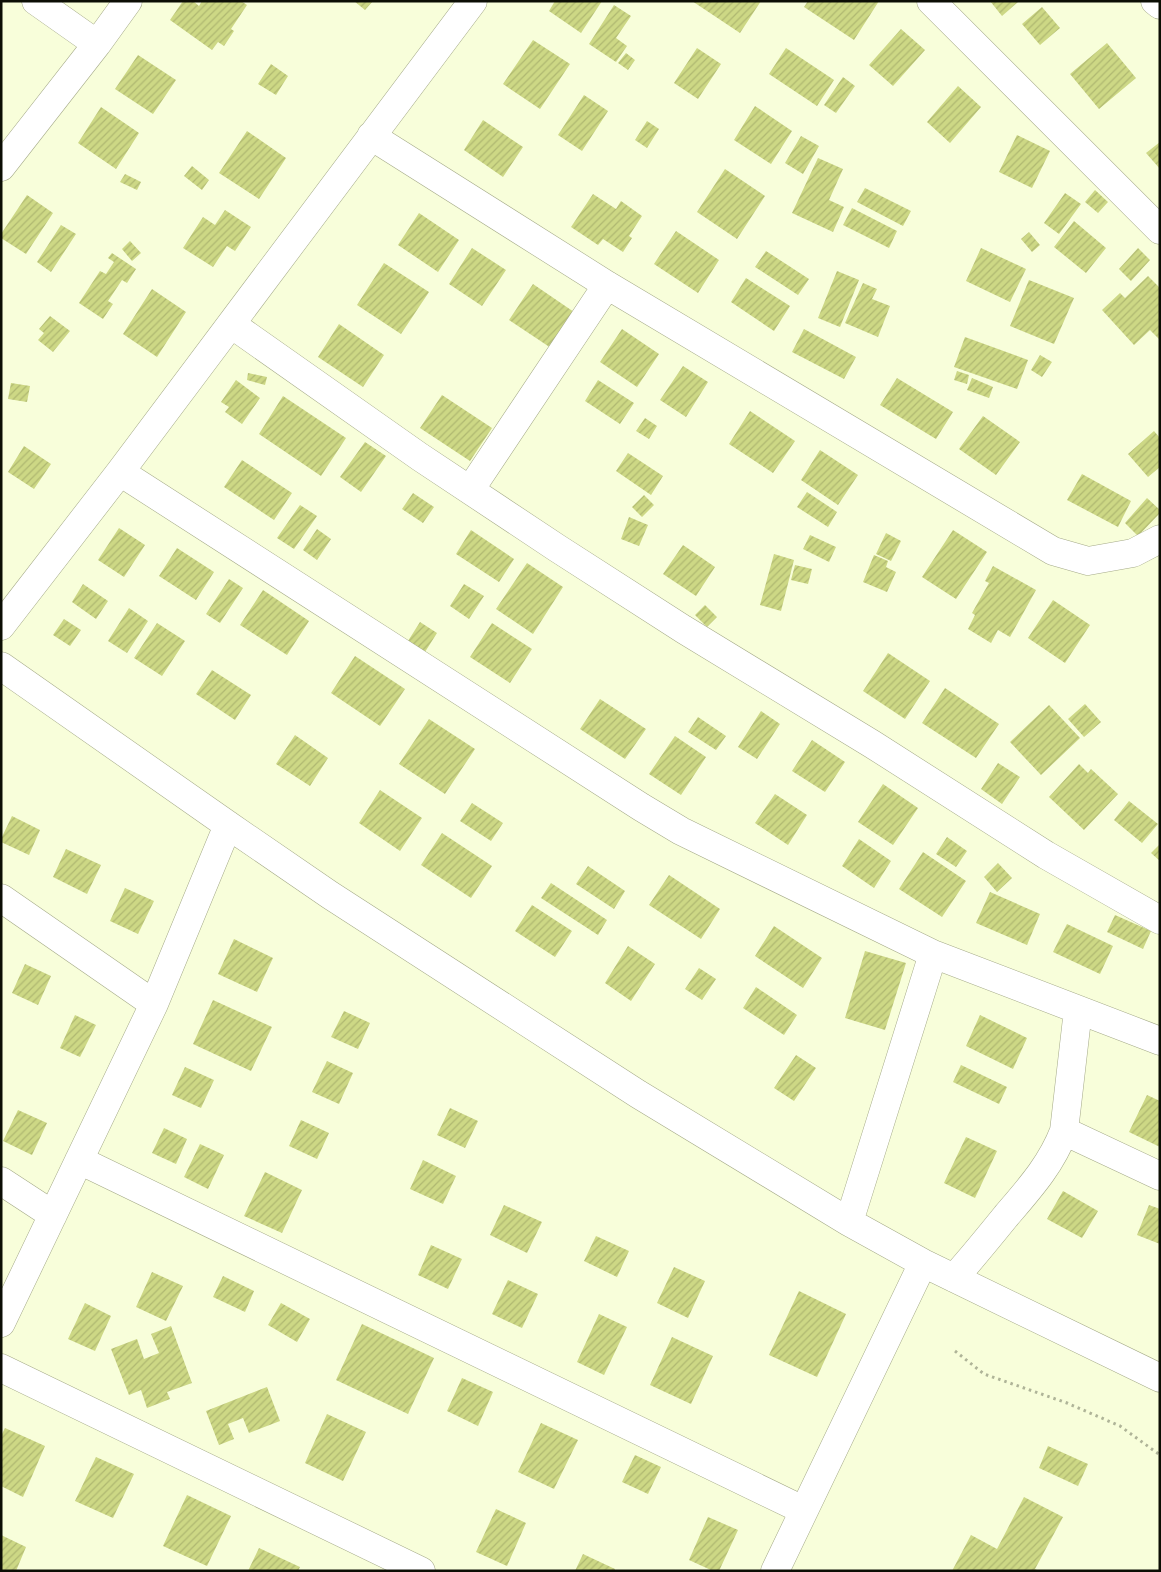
<svg xmlns="http://www.w3.org/2000/svg" width="1161" height="1572" font-family="Poppins,sans-serif">
<defs>
<pattern id="building-hatch" width="6" height="6" patternUnits="userSpaceOnUse" patternTransform="scale(1.25)"><rect width="6" height="6" fill="#cdd885"/><path d="M-1 1l2-2M0 6l6-6M5 7l2-2" fill="none" stroke="#afb871"/></pattern>
</defs>
<rect width="100%" height="100%" fill="#f8feda"/>
<path fill="url(#building-hatch)" d="M183,1H193L199,6L202,1H241L247,5L231,29L234,31L224,46L218,42L212,50L170,20Z
M354,1H373L365,10Z
M555,1H602L581,33L549,11Z
M692,1H761L740,33Z
M808,1H879L854,40L804,7Z
M990,1H1019L1002,16Z
M614,5L631,16L616,38L627,46L616,62L589,44Z
M1042,7L1060,28L1040,45L1022,24Z
M901,29L925,50L893,86L869,65Z
M533,40L570,64L540,109L503,84Z
M1107,43L1136,78L1099,109L1070,74Z
M697,48L721,64L698,99L674,83Z
M786,48L834,80L817,106L769,74Z
M626,53L635,60L628,70L618,63Z
M138,55L176,80L153,114L115,89Z
M271,64L288,76L276,95L258,84Z
M843,77L855,86L836,113L824,105Z
M958,86L981,107L950,143L927,122Z
M584,95L608,111L582,151L558,135Z
M755,106L792,131L771,164L734,140Z
M101,107L139,133L116,169L78,143Z
M483,120L523,147L503,177L464,150Z
M647,121L659,129L647,148L635,140Z
M247,131L286,158L259,199L219,173Z
M1017,135L1050,151L1032,188L999,172Z
M801,136L819,146L803,174L785,163Z
M1160,142V169L1146,153Z
M818,158L843,169L829,200L844,207L833,232L792,213Z
M192,166L209,180L202,190L184,176Z
M725,169L765,196L737,239L697,212Z
M125,174L141,182L137,190L120,182Z
M865,188L911,211L903,226L857,202Z
M1095,190L1108,202L1098,213L1085,202Z
M1065,193L1081,204L1059,234L1044,223Z
M593,194L616,209L621,201L642,216L629,236L632,238L623,252L603,239L598,245L571,227Z
M27,195L53,213L26,254L1,238V234Z
M852,208L897,231L889,248L843,225Z
M225,210L251,227L235,251L227,246L213,267L183,248L203,217L215,225Z
M419,213L459,240L438,272L398,245Z
M1074,221L1106,248L1086,273L1054,247Z
M61,225L76,234L51,272L37,262Z
M676,231L719,260L698,293L654,264Z
M1029,232L1040,245L1032,252L1021,239Z
M130,241L141,253L132,261L122,249Z
M472,248L506,270L482,306L449,284Z
M981,248L1026,269L1010,302L966,281Z
M1138,248L1150,260L1131,281L1119,269Z
M766,251L809,279L798,295L755,267Z
M112,253L136,269L127,283L122,280L108,301L113,304L103,319L79,303L100,271L106,274L114,262L108,258Z
M384,263L429,292L401,334L357,305Z
M837,271L859,280L840,327L818,318Z
M1148,276L1160,288V340L1150,330L1134,345L1102,310L1120,293L1125,298Z
M746,278L790,306L774,331L731,302Z
M1029,280L1074,298L1054,344L1010,326Z
M863,283L877,289L872,299L890,306L878,337L845,323Z
M533,284L574,312L551,348L509,320Z
M152,289L186,312L157,357L123,334Z
M50,316L70,331L53,352L38,340L44,333L39,329Z
M339,324L384,355L363,387L318,357Z
M622,329L659,354L637,387L600,362Z
M804,329L856,357L844,379L792,352Z
M965,337L1028,360L1017,389L954,367Z
M1040,355L1052,362L1042,377L1031,370Z
M683,366L708,382L686,417L660,400Z
M957,371L969,375L967,384L954,380Z
M248,373L267,377L265,385L247,380Z
M897,378L953,412L936,439L880,405Z
M972,378L993,387L989,398L967,390Z
M236,380L260,398L242,424L225,412L229,407L221,402Z
M598,380L634,403L620,424L585,401Z
M11,383L30,386L27,402L8,399Z
M442,395L492,428L470,461L420,428Z
M283,396L346,438L321,476L259,434Z
M750,411L795,441L773,473L729,444Z
M983,416L1020,442L996,475L959,449Z
M645,418L657,426L649,439L636,431Z
M1154,431L1160,438V467L1148,477L1128,454Z
M365,442L386,456L361,492L340,477Z
M24,446L51,464L34,489L8,472Z
M820,450L858,475L838,505L801,480Z
M628,453L663,476L651,495L616,471Z
M242,460L292,493L274,520L224,487Z
M1082,474L1131,501L1118,527L1067,500Z
M807,492L837,512L828,527L797,507Z
M413,493L434,507L423,523L402,509Z
M644,495L654,505L642,517L632,507Z
M1147,498L1160,510V513L1138,536L1125,523Z
M300,505L317,516L294,549L277,538Z
M629,517L648,525L639,546L621,539Z
M119,528L145,545L124,577L98,560Z
M317,529L331,539L317,560L303,550Z
M471,530L514,559L499,582L456,554Z
M953,530L987,552L956,599L922,577Z
M886,533L901,541L891,561L876,554Z
M810,535L836,547L829,562L803,549Z
M683,545L715,567L696,596L663,574Z
M177,548L214,572L196,600L159,576Z
M774,554L794,560L781,611L760,605Z
M874,555L888,561L886,567L896,572L887,592L863,582Z
M527,563L563,587L533,634L496,609Z
M795,565L812,569L808,584L791,580Z
M993,566L1036,590L1010,637L998,630L991,643L968,629L975,615L972,613L989,583L985,581Z
M229,579L243,588L220,623L206,614Z
M83,584L108,601L96,619L72,602Z
M464,584L484,596L469,619L450,606Z
M263,590L309,621L287,655L240,625Z
M1053,600L1090,625L1065,663L1028,638Z
M705,605L717,617L707,627L695,615Z
M129,608L148,621L127,653L108,641Z
M64,619L81,630L70,646L53,635Z
M420,622L437,633L425,652L408,641Z
M157,623L185,641L162,676L134,658Z
M492,623L532,649L510,683L470,657Z
M888,653L930,681L905,719L863,691Z
M355,656L405,689L380,726L331,693Z
M212,670L251,695L235,720L196,694Z
M945,688L999,724L976,758L922,723Z
M600,699L646,729L625,759L580,729Z
M1085,704L1101,722L1084,737L1068,719Z
M1049,705L1080,738L1041,775L1010,742Z
M761,711L780,724L757,759L738,747Z
M698,717L726,736L716,750L688,732Z
M429,719L475,749L445,794L399,764Z
M295,735L328,758L310,786L276,764Z
M675,736L706,757L681,795L649,774Z
M812,740L845,762L825,792L792,771Z
M998,763L1020,777L1002,804L981,789Z
M1079,764L1088,773L1091,769L1118,794L1084,830L1049,797Z
M883,784L918,808L893,845L858,822Z
M380,790L422,818L400,851L359,823Z
M775,794L807,815L788,845L755,823Z
M1129,801L1158,824L1142,843L1114,820Z
M472,803L503,823L491,841L460,821Z
M12,816L40,830L29,855L1,842V839Z
M442,833L492,866L471,898L421,865Z
M947,837L967,851L956,867L936,854Z
M859,839L891,861L874,888L842,866Z
M1160,844V861L1151,853Z
M66,849L101,865L87,894L53,877Z
M923,852L966,881L942,917L899,889Z
M998,863L1012,878L997,892L984,877Z
M588,866L625,891L614,909L576,884Z
M669,875L720,909L701,939L649,905Z
M551,883L607,920L598,935L541,898Z
M125,888L154,901L138,934L110,921Z
M990,892L1040,914L1027,945L976,923Z
M532,905L572,931L555,957L515,931Z
M1115,915L1151,931L1143,949L1107,932Z
M1067,924L1113,946L1100,974L1053,952Z
M774,926L822,958L803,988L755,956Z
M234,939L273,958L257,992L218,974Z
M628,946L655,964L631,1001L605,983Z
M865,951L906,963L885,1030L845,1018Z
M25,964L51,976L38,1005L12,993Z
M699,968L716,979L702,1000L685,989Z
M756,987L797,1015L784,1035L743,1008Z
M213,1000L272,1027L251,1071L193,1044Z
M344,1011L370,1023L358,1049L331,1037Z
M75,1015L96,1025L80,1057L60,1048Z
M980,1015L1027,1038L1013,1069L966,1046Z
M796,1055L816,1068L794,1101L774,1088Z
M327,1061L353,1073L339,1104L312,1092Z
M961,1065L1007,1087L999,1104L953,1082Z
M185,1067L214,1080L201,1108L172,1095Z
M1147,1095L1160,1101V1147L1129,1132Z
M450,1108L478,1121L465,1148L437,1135Z
M18,1110L47,1123L32,1155L3,1141Z
M301,1120L329,1133L317,1159L289,1146Z
M164,1128L187,1139L176,1164L152,1153Z
M966,1137L997,1151L975,1198L944,1183Z
M200,1144L224,1155L208,1189L184,1177Z
M423,1160L456,1176L443,1204L410,1189Z
M265,1172L302,1190L282,1233L244,1216Z
M1063,1191L1098,1211L1082,1238L1047,1219Z
M504,1205L542,1222L527,1253L490,1235Z
M1149,1205L1160,1209V1244L1137,1235Z
M596,1236L629,1251L617,1277L584,1261Z
M431,1245L462,1259L448,1289L418,1275Z
M674,1267L705,1281L688,1318L657,1303Z
M152,1272L183,1286L166,1321L136,1307Z
M223,1276L254,1291L245,1312L213,1297Z
M508,1280L538,1294L522,1328L492,1314Z
M799,1291L846,1314L817,1377L769,1355Z
M85,1303L111,1316L95,1351L68,1339Z
M281,1303L310,1319L297,1342L268,1325Z
M599,1314L627,1327L604,1375L577,1362Z
M362,1324L434,1358L408,1414L336,1380Z
M171,1326L192,1383L167,1392L170,1399L147,1408L141,1390L129,1395L111,1349L137,1339L144,1359L159,1353L151,1334Z
M672,1337L713,1356L691,1404L650,1385Z
M462,1378L493,1392L478,1426L447,1411Z
M267,1387L280,1421L249,1433L243,1418L228,1424L234,1439L219,1445L206,1411Z
M327,1414L366,1432L343,1481L305,1463Z
M541,1423L578,1440L554,1489L518,1472Z
M5,1428L45,1446L23,1497L1,1486V1436Z
M1048,1446L1088,1464L1078,1486L1039,1468Z
M635,1455L661,1467L648,1494L622,1482Z
M96,1457L134,1474L113,1518L75,1501Z
M187,1495L231,1516L207,1566L163,1546Z
M1024,1497L1063,1517L1035,1569L1039,1571H952L971,1535L997,1549Z
M496,1509L526,1523L507,1566L476,1552Z
M708,1517L738,1530L719,1571H713L689,1560Z
M1,1535L26,1547L16,1571H1Z
M259,1548L300,1567L298,1571H248Z
M583,1554L615,1569V1571H575Z"/>
<g fill="none" stroke-linecap="round" stroke-linejoin="round">
<defs>
<path id="minor" d="M36,1L97,44
M931,1L1160,230
M1155,1L1160,5
M371,136L607,285L1053,551L1088,561L1133,553L1160,539
M1,167L97,44L128,1
M231,324L420,457L557,548L683,629L872,744L1046,855L1160,920
M120,472L641,807L681,831L933,954L1160,1041
M470,490L607,285
M1,626L120,472L473,1
M1,666L228,825L330,895L638,1094L849,1222L923,1263L1160,1378
M1,898L154,1004
M1064,1131L1160,1176
M79,1160L803,1510
M1,1181L53,1215
M849,1222L933,954
M954,1278C972,1258 989,1237 1006,1216C1029,1189 1051,1165 1064,1131L1078,1010
M1,1323L154,1004L228,825
M1,1368L421,1571
M775,1571L923,1263"/>
</defs>
<use href="#minor" stroke="#a5aa89" stroke-width="29"/>
<path stroke="#afb498" stroke-width="3" stroke-dasharray="2.5 4" stroke-linecap="butt" d="M955,1351L984,1374L1067,1403L1120,1426L1160,1455"/>
<use href="#minor" stroke="#fff" stroke-width="28"/>
</g>
<rect width="1161" height="1572" fill="none" stroke="#0c0e04" stroke-width="5"/>
</svg>
